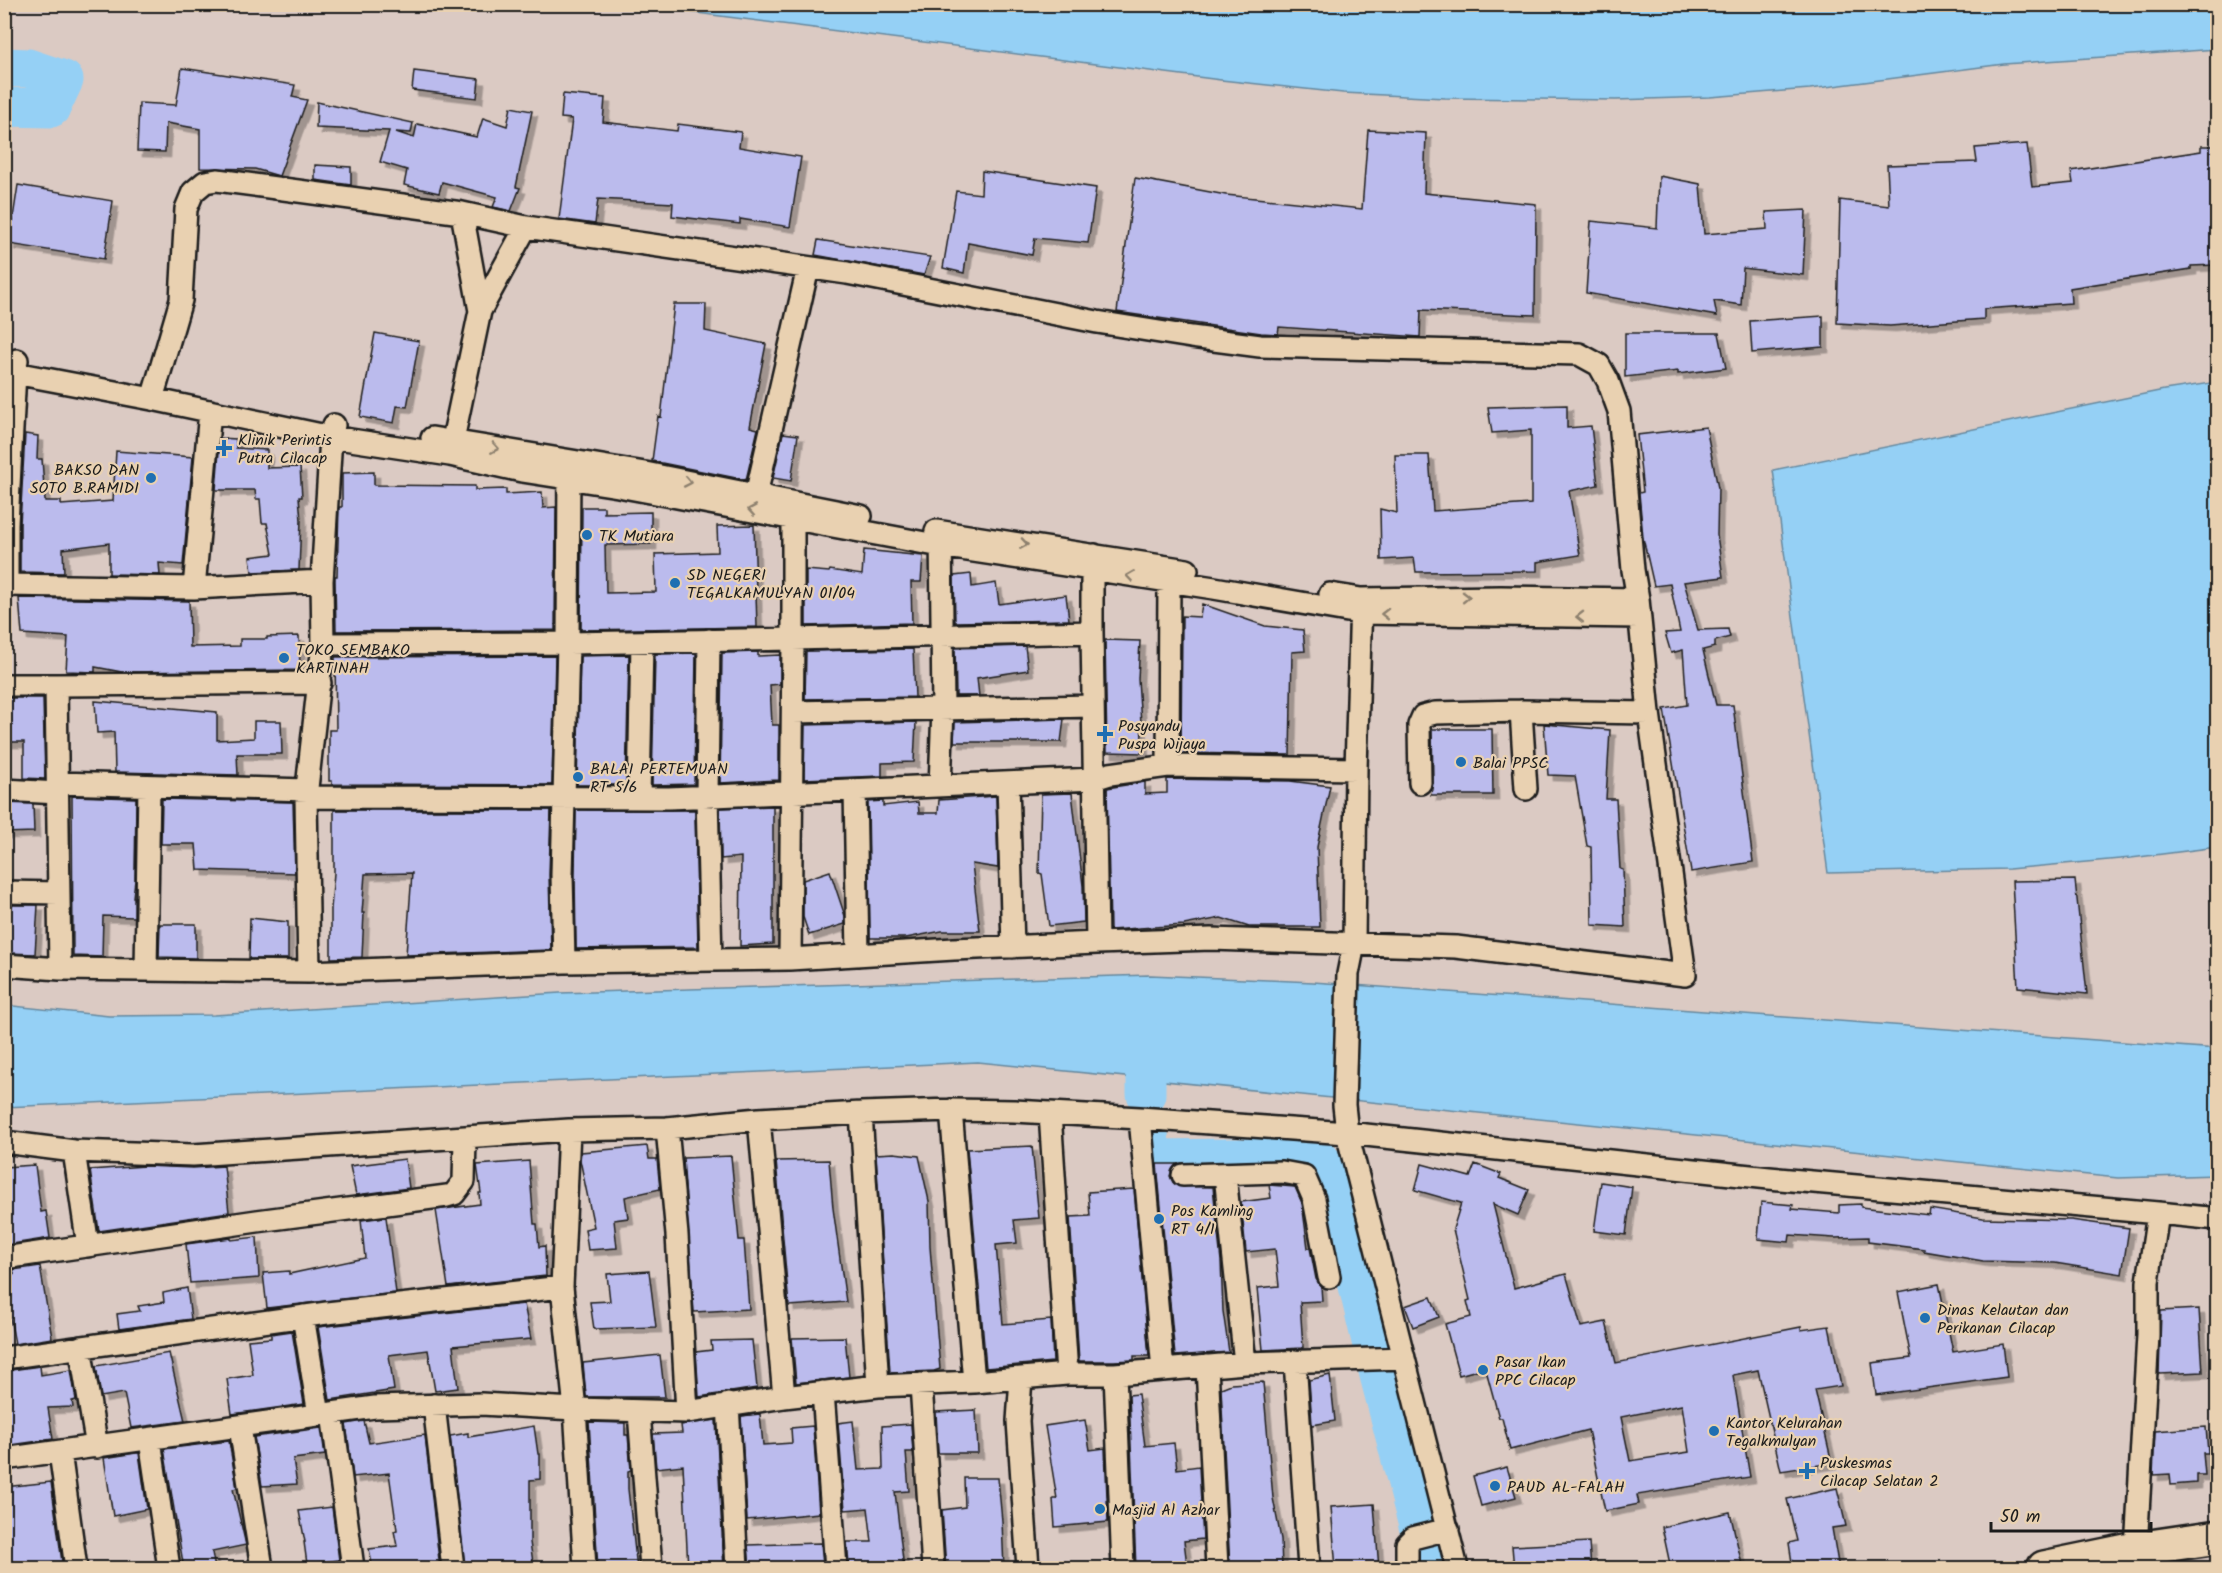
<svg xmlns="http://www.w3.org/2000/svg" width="2222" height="1573" font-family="Kalam,sans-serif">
<defs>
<filter id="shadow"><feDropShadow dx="5.5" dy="5.5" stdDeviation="0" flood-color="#0004"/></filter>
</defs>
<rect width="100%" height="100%" fill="#dbcac3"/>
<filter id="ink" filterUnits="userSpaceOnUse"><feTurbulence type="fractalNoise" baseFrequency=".0167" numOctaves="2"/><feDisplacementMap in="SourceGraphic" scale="12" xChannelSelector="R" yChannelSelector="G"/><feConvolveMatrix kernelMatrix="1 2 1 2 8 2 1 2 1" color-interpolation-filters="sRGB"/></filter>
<g filter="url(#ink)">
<path fill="#95d0f5" stroke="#65889e" stroke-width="1.5" d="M2217,4V49L2004,64L1810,89L1710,97L1616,100L1445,98L1343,93L1221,80L634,5Z
M2217,382V847L2131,858L2009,869L1828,873L1773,470L2164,390Z
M1150,975L1313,982L2217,1049V1175L2118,1178L978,1062L5,1107L4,1005L109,1016L214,1015L560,993Z"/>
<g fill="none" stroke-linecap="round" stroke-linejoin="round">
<path stroke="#95d0f5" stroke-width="39" d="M4,67L28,68L64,80L51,108L4,107
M1138,1031L1146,1079V1094
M1149,1134L1151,1153L1156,1159L1318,1157L1331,1172L1379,1375L1429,1568"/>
</g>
<path fill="#bbbbed" stroke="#1c1c1c" stroke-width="1.5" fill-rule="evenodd" filter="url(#shadow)" d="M182,68L295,85L292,97L307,100L279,176L255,169L200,168V129L166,123L165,152L137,151L139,103L176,105Z
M414,71L479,79L477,98L412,90Z
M563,94L605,98L603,122L677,131L678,124L741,132L739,147L801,157L790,227L740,219V224L672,216L673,203L598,199L595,224L559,219L572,119L561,118Z
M317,102L413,123L411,133L396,132L414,138L417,124L477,137L483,118L507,126L511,107L532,111L516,187L520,188L511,211L493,207L497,197L442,182L439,193L404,185L407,170L380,162L389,131L316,128Z
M1368,130L1426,133L1424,193L1536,204L1535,315L1421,310L1420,337L1279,327L1278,334L1261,333L1117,312L1135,178L1226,195L1362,209Z
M2027,144L2032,187L2073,183L2071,171L2201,151V146H2217V265L2191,266V269L2070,288L2071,303L1984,309V319L1890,326L1837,323L1840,200L1889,206L1887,165L1977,162L1975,148Z
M315,165L351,167V185L315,180Z
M982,171L1096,188L1088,243L1035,238L1032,255L968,243L964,273L943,268L956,191L981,194Z
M1659,176L1700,184L1704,234L1767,229L1766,212L1806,210L1803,275L1743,268L1741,305L1714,301L1717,316L1586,293L1591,221L1657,228Z
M18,185L113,201L104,259L9,244Z
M818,240L930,257L924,275L815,255Z
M674,304H706L705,331L766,344L750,427L758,429L746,480L652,461L658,416L661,417Z
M1823,316V347L1752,353L1750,321Z
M375,333L419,341L407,407L397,406L394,423L360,417Z
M1625,333H1719L1726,368L1678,374V371L1625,377Z
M1567,405V428L1591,426L1598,485L1569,491L1580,555L1537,562V571L1416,572L1414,558L1381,560L1380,509L1397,513L1395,455H1429L1433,511L1531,504V430L1492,433L1488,407Z
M1706,427L1718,488L1717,535L1723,577L1684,582L1698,630L1728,629L1730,637L1715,641V647L1703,650L1716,705H1733L1753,862L1691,872L1664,709L1687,705L1683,650L1671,653L1665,633L1680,632L1670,584L1654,586L1643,538L1639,493L1643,492L1637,435Z
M783,433L798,435L791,481L773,478Z
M25,434L38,436L37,459H42L45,501H61V505L113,501L116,451L193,457L183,565L159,563L160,575L109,574V543L63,549L64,573L20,572V524Z
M220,438L236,439V448L267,450V468L300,467L302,497H299L301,520L299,570L252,572L250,557L273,554L267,523H262L260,499H256L255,490H216Z
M374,472V485L475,486V490L506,489V494L542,492L543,508L556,507L555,630L336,631L335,581V576H337L339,507H342V473Z
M582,507H604V513L651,512V544L605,545L606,593L656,592L655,554L718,552L717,526L754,525L757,627L581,630Z
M864,550L923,556L921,582H911L912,623L806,626V570L829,572L830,570L862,575Z
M971,574L972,587L996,583L999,604L1066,595L1069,620L955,622L954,576Z
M19,598L189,601L190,647L240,646V639H267V637L299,636L300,670L122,672L95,667V672L66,671L68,637L22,634Z
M1202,604L1265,626L1303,630L1305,651L1292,652L1290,755L1181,753L1182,616L1200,617Z
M1105,640L1140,641L1138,679L1143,753L1107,752Z
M1025,646L1028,670L977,678L979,696H956L955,648Z
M913,649L915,697L805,699L806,651Z
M758,652V656L780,655V684L770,685L772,725H779V780L720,783L722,653Z
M696,653L694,784L652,785L655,654Z
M629,655L626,785H577L580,656Z
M555,656L552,785L332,784V781H329V730H336L335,657Z
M4,698H43L45,779L24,778V742H4Z
M95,701L217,712V740L254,738V721H281L282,754H237L238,775L115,772L114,732L97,733Z
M1064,719L1061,742H954L955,722Z
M916,722L914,762L882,763V776L804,779L805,725Z
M1544,724L1610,730L1606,799H1616L1620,869L1623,870L1625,927L1592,925L1591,847L1587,846L1575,776L1548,775Z
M1432,729H1492L1493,795H1431L1433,783Z
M1167,779L1290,781L1330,786L1317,847L1320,927H1249L1221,918L1184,925L1110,930L1107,788L1145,782V794L1167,793Z
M1072,793L1083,886L1084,922L1049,926L1042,874L1039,873L1041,794Z
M72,796L136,798L135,880L133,897H134V917L103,916L102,957L73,956Z
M996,796L998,868L972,864L980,931H942L906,938H870L868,802L883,801V806L918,802L919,813H938L939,800Z
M162,799L293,802L295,873L198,870L196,844H161Z
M4,803L33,804L34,832L4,833Z
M773,806V944L740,946L741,857L721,859L720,808Z
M334,810H551L549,875L551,950L406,955L412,873L365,874L362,913H364L362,957L331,958V909L334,873Z
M576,810H695L698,947L576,949L575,875Z
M830,871L845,916V924L809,935L803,917V880Z
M2075,880L2087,994L2018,987L2012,881Z
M4,905H38L35,954L8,953L9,928H4Z
M250,918L288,922V959H249Z
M160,924H196V958L159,957Z
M647,1146L649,1159H657L660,1189L625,1197L628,1218L614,1220L617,1248L588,1250L585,1229L594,1227L580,1160L581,1152Z
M1032,1146L1039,1218L1014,1220L1017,1243L996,1245L1003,1324L1051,1320L1053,1362L986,1368L967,1149Z
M894,1153L919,1156L929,1201L930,1247L940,1369L934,1371L890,1373L876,1154Z
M731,1156L739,1240H744L749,1309L694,1312L683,1158Z
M405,1159L409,1188L356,1195L350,1166Z
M829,1160L833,1208L846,1302L789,1306L776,1161Z
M529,1161L534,1224H537L539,1247L545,1246L546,1276L448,1287L436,1210L480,1204L479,1193H481L477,1165Z
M1157,1164H1177L1172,1170L1170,1176L1173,1182L1178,1186L1213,1187L1221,1261L1223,1311L1229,1352L1175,1356Z
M1422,1164L1470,1177L1475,1164L1501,1174L1499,1178L1529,1190L1518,1215L1493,1204L1514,1288L1566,1274L1581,1327L1606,1322L1616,1363L1801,1327V1330L1829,1326L1841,1386L1815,1390L1832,1463L1781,1471L1758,1370L1733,1375L1750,1477L1637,1495L1639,1504L1605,1511L1588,1430L1510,1450L1502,1418H1499L1486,1370L1482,1371L1481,1369L1459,1375L1445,1324L1471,1317L1467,1301L1470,1300L1453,1229L1461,1203L1415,1190ZM1682,1405L1689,1452L1630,1461L1621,1417Z
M35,1165L41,1212L46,1211L50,1238L6,1245L4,1238V1167Z
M145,1166L193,1168L224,1166L229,1212L99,1231L90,1170Z
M1601,1182L1632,1187L1626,1235L1594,1231Z
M1269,1185L1295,1187L1302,1203L1308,1248H1310L1316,1279L1321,1286L1322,1301L1300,1302L1303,1348L1263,1350L1257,1288L1279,1286L1275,1249L1246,1252L1241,1202L1271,1198Z
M1134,1189L1149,1356H1134V1360L1114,1361H1079L1070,1217L1090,1216L1088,1192Z
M1761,1202L1793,1205L1792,1209L1839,1213V1205L1861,1204V1207L1929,1215L1930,1209L1983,1218L2071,1220L2129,1228L2122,1274L2055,1263L1983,1261L1924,1251V1249L1868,1242V1237L1834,1238L1790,1235L1789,1242L1758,1239Z
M386,1217L396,1293L267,1308L263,1273L289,1271V1274L365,1258L361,1220Z
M257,1237L259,1278L190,1283L186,1244L231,1238V1240Z
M40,1266L52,1338L15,1344L4,1286V1275L14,1274L13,1270Z
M649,1271L656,1327L594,1329L590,1302L610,1301L607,1274Z
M1939,1284L1953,1352L2003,1344L2007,1377L1876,1395L1872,1363L1911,1358L1898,1292Z
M187,1288L191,1319L119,1329L117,1314L140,1311L138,1306L164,1302L163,1293Z
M1431,1297L1439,1317L1413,1327L1405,1306Z
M524,1304L531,1339L453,1346L458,1388L435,1391L428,1350L389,1355L394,1390L330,1400L318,1327Z
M2199,1309L2203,1372L2159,1374L2161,1311Z
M292,1331L304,1404L232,1414L227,1379L253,1375L248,1340L271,1338V1334Z
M845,1337L849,1377L796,1383L792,1338Z
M752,1340L757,1388L699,1397L696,1352L712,1350L711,1341Z
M169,1353L185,1421L131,1428L124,1393L101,1397L96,1366Z
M660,1355L665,1397H586L583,1363Z
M40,1366L41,1375L71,1370L76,1400L72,1401L73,1407L48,1408L53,1439L4,1446V1371Z
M1330,1375L1335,1421L1312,1425L1309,1380Z
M1263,1382L1273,1498L1281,1539L1282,1569H1230L1221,1388L1231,1384Z
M1138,1394L1145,1446L1174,1443L1177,1469L1199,1466L1203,1539L1184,1541L1187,1565L1184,1566V1569H1136L1129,1395Z
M976,1410L978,1453H938L936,1412Z
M760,1414L763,1445L792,1443L791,1428L813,1426L819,1513L747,1520L741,1416Z
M716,1420L724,1569H688L683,1465L656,1468L653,1434L682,1433L681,1425Z
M1085,1420L1090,1450L1105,1448L1108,1522L1055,1527L1053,1499H1057L1045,1426Z
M364,1421L369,1443L425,1435L440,1569H373L369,1549L397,1546L394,1531L397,1530L389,1473L353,1477L346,1424Z
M853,1421L858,1470L883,1469L882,1426L911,1424L913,1452H906L909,1491L895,1492L904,1569H872V1565H849L847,1542H872L868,1508L845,1510L838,1423Z
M589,1422L625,1423V1435H628L631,1470L628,1471V1489L637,1569H598Z
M534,1426L538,1454H540V1479L530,1480V1542L534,1569H465L450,1436L468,1433V1437Z
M2206,1427L2208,1453H2203L2205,1475H2196V1483L2171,1485L2170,1474L2153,1475L2155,1431Z
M321,1428L325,1455L293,1459L297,1484L262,1486L254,1437Z
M229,1441L237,1488L233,1489L246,1545L212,1552L215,1569H184L164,1449Z
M136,1453H139L147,1509L113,1516L104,1458Z
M1507,1467L1516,1497L1481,1506L1473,1476Z
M964,1478H998L1002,1521L1004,1569H946L942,1510L965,1507Z
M51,1482L62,1562H52L53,1569H4V1487Z
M1837,1488L1846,1526L1832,1528L1839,1569H1793L1789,1543L1797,1541L1787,1499Z
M1374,1504L1379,1569H1336L1331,1507Z
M332,1507L339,1560L307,1564L304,1542H305L299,1511Z
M1730,1512L1743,1569H1671L1662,1527Z
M1589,1542L1591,1569H1514L1512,1546Z
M821,1543L823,1565H820V1567L750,1569L748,1545Z"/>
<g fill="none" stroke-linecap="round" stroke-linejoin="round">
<defs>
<path id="street" d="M462,213L480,311
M4,371L152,399L331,437L450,455L522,471L618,486L941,546L1214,588L1359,613L1639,617
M152,399L181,300L186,209L193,192L205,182L217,180L462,213L526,227L847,273L1097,322L1191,337L1260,346L1579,354L1599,365L1608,381L1619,411L1633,570L1638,599L1649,713L1685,975L1456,947L1211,939L1097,943L1092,632V570L1094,555
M334,425L331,437L322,581L323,644L306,797L309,972L564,962L790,959L954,949L1097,943
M432,438L645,473L861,516
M450,454L480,311L526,227
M756,495L808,268
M936,531L1187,570
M4,585L194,588L322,581
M7,585V524L15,372L17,360
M194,588L210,411
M1330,594L1361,599L1501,597L1638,599
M1361,600L1356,769L1354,944L1348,974L1344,1105L1347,1133L1457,1568
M709,640L707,796L711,960
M323,644L568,643L793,639V517L796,504
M4,685H56L60,969
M56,685L320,683
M1521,711L1526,789
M793,712L1093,706
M1168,766L1169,581
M58,783L307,790
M1008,783L1013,947
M1420,783L1419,725L1423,716L1435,713L1521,711L1649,713
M940,786L943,709L941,534
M4,790L58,793
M855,790L858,955
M306,797L669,798L1094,779L1110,774L1168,766L1356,769
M639,797L642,642
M4,892L59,893
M790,959L793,639L1092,632
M564,962L562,875L568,643L569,465
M4,965L60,969L309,972
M146,970L149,786
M951,1110L974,1382
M861,1113L878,1386
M1050,1113L1067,1374
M1140,1118L1163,1370
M759,1119L784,1397
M667,1128L677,1235L687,1412
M569,1130L562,1287L575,1409L687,1412L784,1397L878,1386L974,1382L1067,1374H1115L1245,1363L1404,1358
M4,1142L74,1151L193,1155L569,1130L667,1128L759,1119L861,1113L951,1110L1014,1111L1140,1118L1347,1133L1769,1178L2158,1213
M74,1151L88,1246
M1183,1175L1282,1172L1304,1176L1314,1199L1329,1277
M1225,1175L1245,1363
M4,1258L257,1221L447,1196L454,1194L464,1181L465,1138
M303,1316L319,1415
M80,1347L97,1447
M4,1358L327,1313L562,1287
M1295,1361L1309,1568
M1207,1366L1217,1568
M1115,1374L1123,1568
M1021,1378L1018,1421L1028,1568
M921,1384L933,1568
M823,1392L836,1568
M728,1404L737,1568
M434,1405L453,1568
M639,1412L651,1568
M332,1413L353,1568
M240,1427L262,1568
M150,1440L169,1568
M60,1452L76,1568
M4,1459L375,1407L481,1404L575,1409L585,1568
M2136,1549L2148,1335V1282L2158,1213L2218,1219
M1407,1568V1544L1413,1538L1448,1529"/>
<path id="highway" d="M2044,1568L2136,1549L2218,1537"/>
</defs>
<use href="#street" stroke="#1c1c1c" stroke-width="26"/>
<use href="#highway" stroke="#1c1c1c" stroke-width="38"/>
<use href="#street" stroke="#e9d1b1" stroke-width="21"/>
<use href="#highway" stroke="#e9d1b1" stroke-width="33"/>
</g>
<defs><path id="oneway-chevron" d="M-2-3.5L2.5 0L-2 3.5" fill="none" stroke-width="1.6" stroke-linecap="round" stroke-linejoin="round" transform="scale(1.5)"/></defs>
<g stroke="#8d806e">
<use href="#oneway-chevron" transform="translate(495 448) rotate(9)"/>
<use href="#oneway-chevron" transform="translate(688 482) rotate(11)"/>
<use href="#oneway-chevron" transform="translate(752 510) rotate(-170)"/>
<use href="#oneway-chevron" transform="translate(1024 544) rotate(9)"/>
<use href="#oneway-chevron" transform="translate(1130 576) rotate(-172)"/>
<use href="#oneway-chevron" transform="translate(1466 597) rotate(-1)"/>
<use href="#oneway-chevron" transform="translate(1385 614) rotate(-179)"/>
<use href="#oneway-chevron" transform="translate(1580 617) rotate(-179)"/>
</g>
</g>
<g fill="#1f6fb2" stroke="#e9d1b1" stroke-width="2">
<path d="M221 439h6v6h6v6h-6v6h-6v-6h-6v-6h6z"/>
<circle cx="151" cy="478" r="6"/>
<circle cx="587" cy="535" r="6"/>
<circle cx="675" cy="583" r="6"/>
<circle cx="284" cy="658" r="6"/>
<path d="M1102 725h6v6h6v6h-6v6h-6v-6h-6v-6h6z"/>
<circle cx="1461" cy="762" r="6"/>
<circle cx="578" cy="777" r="6"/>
<circle cx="1159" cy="1219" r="6"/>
<circle cx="1925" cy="1318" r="6"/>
<circle cx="1483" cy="1370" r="6"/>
<circle cx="1714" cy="1431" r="6"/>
<path d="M1804 1462h6v6h6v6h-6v6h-6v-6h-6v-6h6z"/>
<circle cx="1495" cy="1486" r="6"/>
<circle cx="1100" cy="1509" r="6"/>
</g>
<g text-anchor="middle" stroke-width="4.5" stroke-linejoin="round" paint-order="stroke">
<g font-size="16" fill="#1c1c1c" stroke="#e9d1b1" text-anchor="start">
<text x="238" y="445">Klinik Perintis<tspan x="238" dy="18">Putra Cilacap</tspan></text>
<text x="139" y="475" text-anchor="end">BAKSO DAN<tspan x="139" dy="18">SOTO B.RAMIDI</tspan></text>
<text x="599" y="541">TK Mutiara</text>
<text x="687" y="580">SD NEGERI<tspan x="687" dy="18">TEGALKAMULYAN 01/04</tspan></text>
<text x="296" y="655">TOKO SEMBAKO<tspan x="296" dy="18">KARTINAH</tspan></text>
<text x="1118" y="731">Posyandu<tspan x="1118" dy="18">Puspa Wijaya</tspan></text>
<text x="1473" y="768">Balai PPSC</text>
<text x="590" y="774">BALAI PERTEMUAN<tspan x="590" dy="18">RT 5/6</tspan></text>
<text x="1171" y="1216">Pos Kamling<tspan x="1171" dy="18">RT 4/1</tspan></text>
<text x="1937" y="1315">Dinas Kelautan dan<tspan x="1937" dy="18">Perikanan Cilacap</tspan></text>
<text x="1495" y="1367">Pasar Ikan<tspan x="1495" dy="18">PPC Cilacap</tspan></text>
<text x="1726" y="1428">Kantor Kelurahan<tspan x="1726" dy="18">Tegalkmulyan</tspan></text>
<text x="1820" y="1468">Puskesmas<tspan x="1820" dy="18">Cilacap Selatan 2</tspan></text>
<text x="1507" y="1492">PAUD AL-FALAH</text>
<text x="1112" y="1515">Masjid Al Azhar</text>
</g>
</g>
<rect width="2222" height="1573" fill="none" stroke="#e9d1b1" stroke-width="24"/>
<rect x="12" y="12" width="2198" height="1549" fill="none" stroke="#1c1c1c" stroke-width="2" filter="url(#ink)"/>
<path d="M1991 1522v9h160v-9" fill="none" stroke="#1c1c1c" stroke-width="3"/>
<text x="2000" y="1522" font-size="18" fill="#1c1c1c" stroke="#e9d1b1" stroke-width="4.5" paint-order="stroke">50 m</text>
</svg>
